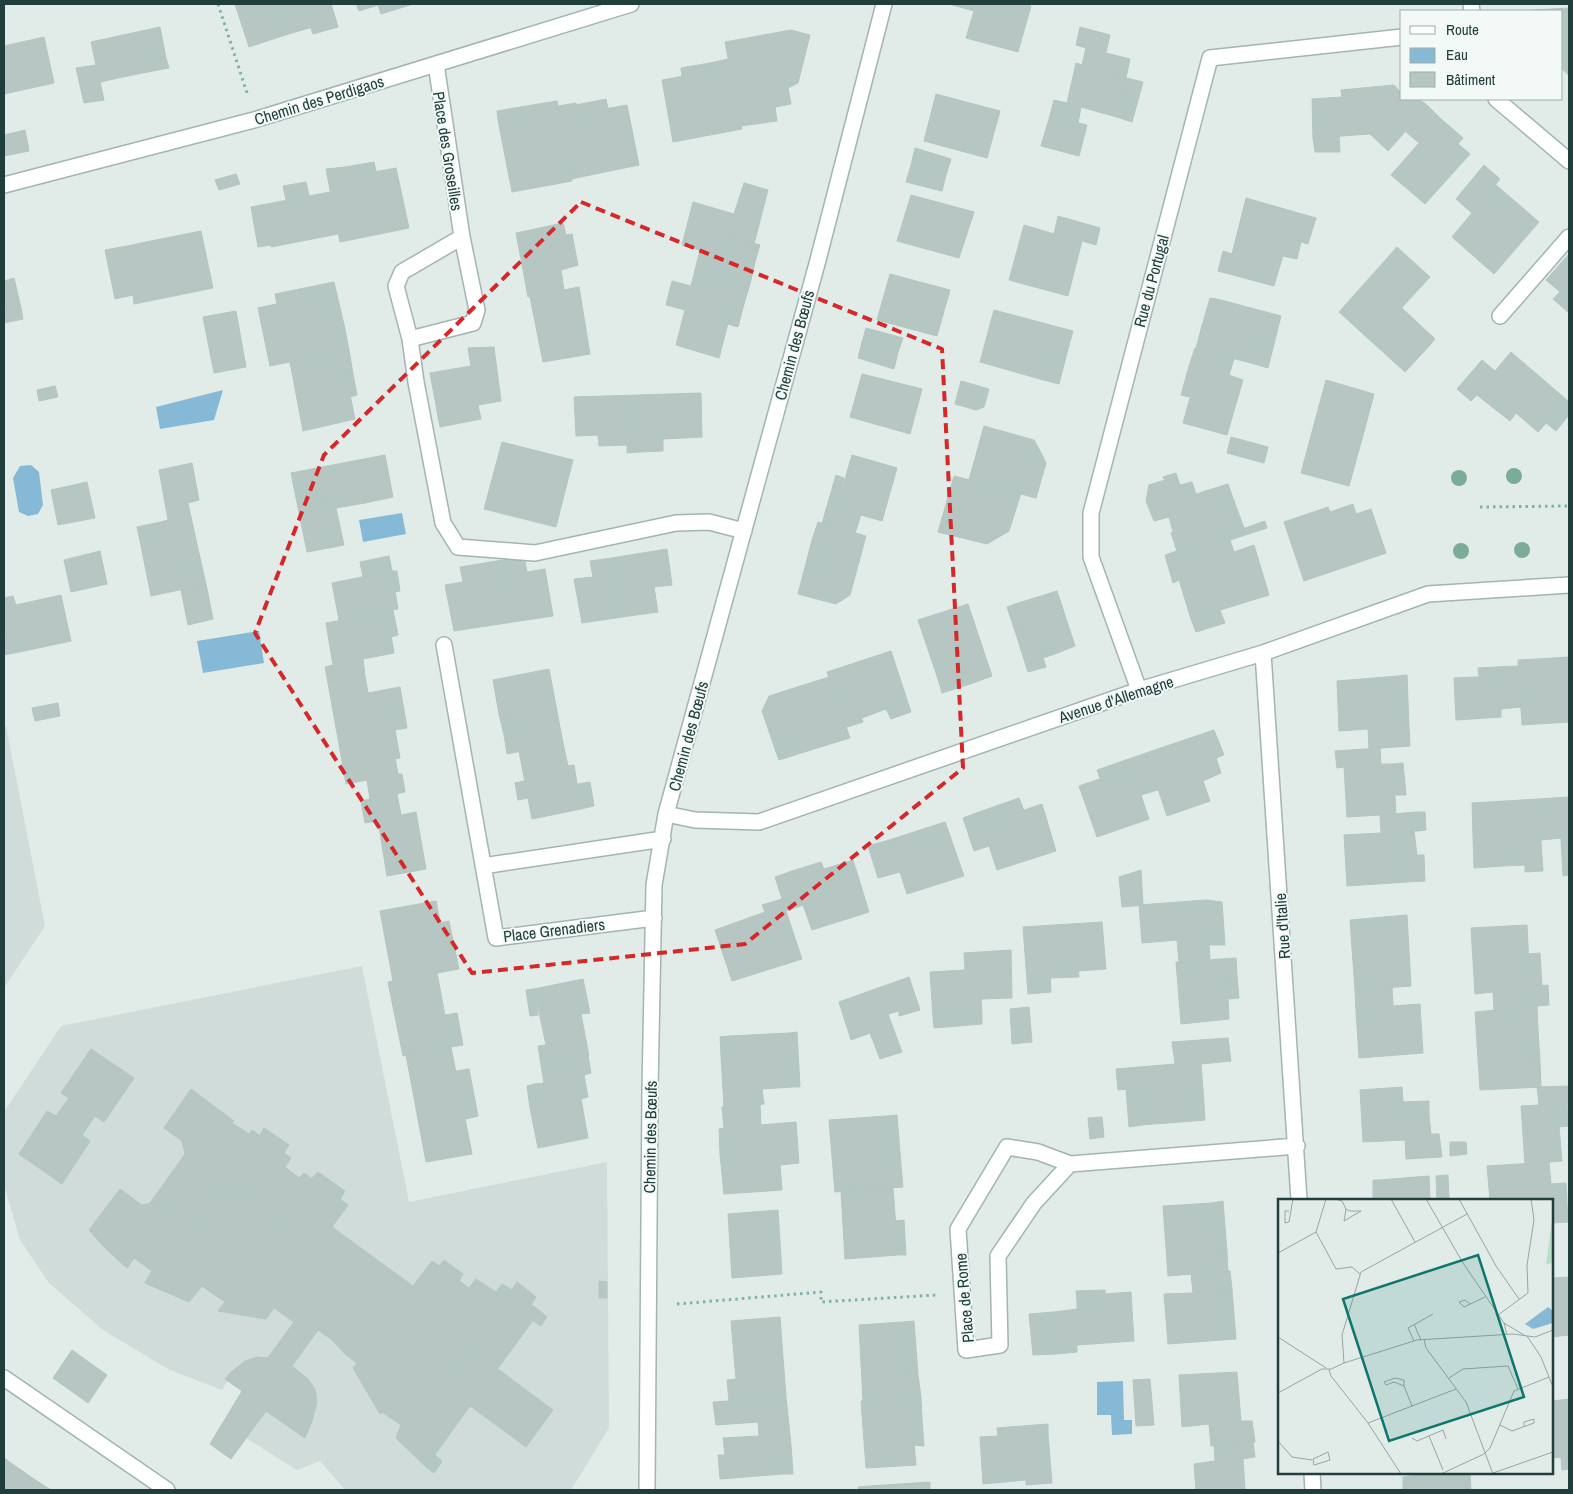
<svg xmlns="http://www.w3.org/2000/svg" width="1573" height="1494" font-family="'Archivo Narrow',sans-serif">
<rect width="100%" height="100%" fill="#e1ece9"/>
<path fill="#cfdcd9" d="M4,726H6L45,926L4,988Z
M362,966L409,1202L607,1162L609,1428L571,1490H345L320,1461L297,1470L246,1438L231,1459L210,1444L242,1391L228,1381L222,1390L168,1369L103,1330L49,1283L20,1240L4,1185V1112L61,1026Z"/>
<path fill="#86b9d5" d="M223,390L214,420L160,429L156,407Z
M31,465L39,472L43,505L38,514L28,516L19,512L13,478L20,466Z
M402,513L406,534L363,542L359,520Z
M259,631L264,663L203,673L197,641Z
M1123,1381L1124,1420H1132V1434L1112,1435L1111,1415H1097V1382Z"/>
<path fill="#b6c7c3" stroke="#b3c6c2" d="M235,4H272L282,36L249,47Z
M272,4H331L336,20L282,36Z
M356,4H382L359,11Z
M382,4H413L381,14L378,5Z
M949,4H1021L1031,6L1018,52L966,38L974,11Z
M1569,8V75L1562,69V11L1533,10Z
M336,20L338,27L313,34L311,28Z
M160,27L166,58L142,64V73L100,82L104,100L84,103L76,68L96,65L91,42Z
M1080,27L1110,35L1106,53L1130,59L1126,78L1114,75L1111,86L1127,91L1120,118L1081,107L1078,123L1087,125L1086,129L1049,119L1054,100L1067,103L1076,63L1082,65L1086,48L1076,45Z
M791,30L810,35L798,83L788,88L775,107L777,121L741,126L725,42Z
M44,37L54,83L4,94V46Z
M166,58L169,68L142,73V64Z
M728,59L742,129L673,142L662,80L712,71L710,63Z
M710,63L712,71L682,77L681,68Z
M1114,75L1143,82L1132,122L1120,118L1127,91L1111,86Z
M1394,85L1402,94V99H1419L1428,106L1388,151L1370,134L1313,138L1312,99L1342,97L1341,90Z
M788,88L791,104L775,107Z
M936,94L1000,111L987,158L924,141Z
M606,99L608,109L577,114L576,105Z
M557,101L572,181L512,192L498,120L540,112L538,104Z
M576,103L577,114L627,105L639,165L571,179L558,106Z
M538,104L540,112L498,120L497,111Z
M1428,106L1440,118L1435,124L1470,154L1425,204L1391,175L1419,143L1406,132Z
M1440,118L1463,138L1458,144L1435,124Z
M1049,119L1086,129L1079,156L1041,146Z
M25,130L29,151L4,156V135Z
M1339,136L1340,152H1315L1313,138Z
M915,148L951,159L946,175L911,165Z
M374,162L376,171L347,177L345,167Z
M911,165L946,175L942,191L906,182Z
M1484,165L1500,179L1489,192L1532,230L1494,274L1452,237L1472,213L1456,199Z
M345,167L347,177L396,168L409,228L340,242L326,169Z
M236,174L240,184L219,190L215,180Z
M306,182L309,196L286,200L283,186Z
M744,183L768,190L754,244L728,235L722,254L755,262L750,284L695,270L700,250L682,245L693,202L734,214Z
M1495,184L1539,222L1532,230L1489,192Z
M330,192L338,234L271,247V245L258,247L251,207Z
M911,195L974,212L959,258L897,241Z
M1246,198L1316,218L1308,244L1288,238L1274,286L1218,271L1223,251L1232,254Z
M1058,216L1100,228L1096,245L1082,241L1068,296L1009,280L1024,225L1054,234Z
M563,223L566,235L572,234L578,265L561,270L564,290L528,297L524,275L530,274L521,232Z
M201,231L213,288L134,304L133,295L115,299L105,250L127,246L129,251L147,248L146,242Z
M521,232L530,274L524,275L516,233Z
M728,235L760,245L755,262L722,254Z
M1288,238L1301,242L1297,259L1283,256Z
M146,242L147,248L129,251L127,246Z
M1397,247L1430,277L1396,314L1430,345L1405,372L1339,312Z
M1569,254V313L1553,299L1560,292L1546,280Z
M695,270L750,284L744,304L734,300L719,358L676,345L685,310L666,305L672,281L691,286Z
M890,274L950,290L937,336L877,320Z
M14,278L21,308L4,312V281Z
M334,282L345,329L337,330L330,292L277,304L275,294Z
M579,287L590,354L543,362L530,297Z
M330,292L337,330L345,329L349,350L270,366L258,308Z
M1210,298L1217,299L1212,317L1220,318L1214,337L1200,333Z
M1217,299L1266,312L1251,363L1196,349L1200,333L1214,337L1220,318L1212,317Z
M734,300L744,304L738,327L728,324Z
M21,308L23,319L4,323V312Z
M1402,308L1435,339L1430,345L1396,314Z
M994,310L1073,331L1068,349L1056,346L1047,381L980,362Z
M236,311L246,367L214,373L203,317Z
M1266,312L1281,316L1268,368L1251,363Z
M866,328L903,338L898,352L862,342Z
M862,342L898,352L894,369L858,358Z
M1056,346L1068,349L1059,384L1047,381Z
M494,347L501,401L478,405L481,419L440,427L430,373L471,366L468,348Z
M1195,348L1234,359L1229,375L1243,380L1227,435L1183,423L1198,369L1189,366Z
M349,350L352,368L345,370L355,419L303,431L290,362Z
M1511,352L1567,400L1538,432L1516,413L1510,421L1477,395L1471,401L1457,389L1482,360L1495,371Z
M1189,366L1198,369L1189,397L1181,395Z
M352,368L357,395L350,397L345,370Z
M862,374L922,389L910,434L850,417Z
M1326,380L1367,392L1358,426L1365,428L1349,486L1301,473Z
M961,381L989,389L984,407L976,410L955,404Z
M55,386L58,397L39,401L37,390Z
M1367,392L1374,394L1365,428L1358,426Z
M701,393L702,437L663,439V451L639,452L638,395Z
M638,395L639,452L627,453V445L599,446L598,435L576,436L574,397Z
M1567,400L1569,402V415L1556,431L1546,423Z
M984,426L1034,440L1029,458L1046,463L1036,498L969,480Z
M1231,437L1268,447L1264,463L1227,453Z
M1034,440L1040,451L1046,463L1029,458Z
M502,442L573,460L556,527L484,509Z
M385,455L393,497L365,503L362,491L324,498L334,547L307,552L291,473Z
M852,455L897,468L882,521L861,515L855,533L822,524L827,506L836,510Z
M192,463L199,500L188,503L198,549L187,562L193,587L151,596L140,541L160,538L156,523L168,520L159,470Z
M1176,473L1180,485L1192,482L1196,494L1215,488L1223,513L1237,509L1244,528L1177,551L1171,533L1173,532L1169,517L1154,521L1146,501L1149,485L1165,480L1163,477Z
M836,475L844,478L836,510L827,506Z
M954,476L1021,493L1009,531L992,528L987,544L938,532Z
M87,482L95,518L58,525L51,490Z
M1228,484L1237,509L1223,513L1215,488Z
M362,491L365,503L336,508L344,545L334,547L324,498Z
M1353,504L1356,514L1371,509L1386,553L1304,581L1284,522L1328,507L1330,512Z
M1265,521L1267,528L1230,540L1228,534Z
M818,522L866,536L850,595L836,604L813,598L828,545L812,540Z
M156,523L160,538L140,541L137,527Z
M992,528L1009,531L987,544Z
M1228,534L1234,552L1254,545L1269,595L1191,619L1179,580L1173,583L1165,555Z
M812,540L828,545L813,598L798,594Z
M198,549L206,584L193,587L187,562Z
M667,549L672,585L654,587L658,612L622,617L612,558Z
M100,551L107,584L71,592L64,560Z
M389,556L392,571L363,577L360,562Z
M524,557L527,572L545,569L553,616L513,622L503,560Z
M612,558L622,617L582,623L574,579L593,577L590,561Z
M503,560L513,622L454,631L445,585L463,582L460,567Z
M392,571H397L400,591L395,592Z
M392,571L398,609L339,620L332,583Z
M206,584L213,619L188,625L181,590Z
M1057,591L1075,646L1055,654L1053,647L1041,652L1046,667L1028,672L1015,631L1023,628L1015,604Z
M61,595L71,641L24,651L20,636L4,639V598L13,596L16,605Z
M968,604L992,676L973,683L968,672L939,682L918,620Z
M1015,604L1023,628L1015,631L1007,607Z
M393,610L398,635L391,637L387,612Z
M1220,610L1225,623L1196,632L1191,619Z
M387,612L394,653L363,659L365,676L328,683L325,667L333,665L326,623Z
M20,636L24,651L4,655V639Z
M1053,647L1055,654L1043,658L1041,652Z
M891,651L911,712L891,719L886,709L884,701L858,709L863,722L847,727L827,672Z
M1569,657V665L1539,667L1538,659Z
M1538,659L1539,667L1569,665V722L1522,725L1518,660Z
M1518,666L1521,707L1501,709V717L1456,720L1454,678L1497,676V667Z
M1497,667V676L1479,677L1478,668Z
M549,669L563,743L507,754L504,735L514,733L510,712L499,714L493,680Z
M968,672L973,683L942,693L939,682Z
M1407,675L1409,726L1401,727L1398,676Z
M365,676L368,693L400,687L404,710L391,712L395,730H390L398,774H402L405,792L370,799L367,780L346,784L328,683Z
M1398,676L1401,727L1409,726L1410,746L1369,749L1368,729L1339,731L1337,681Z
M829,677L850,738L830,744L826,733L775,749L762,711L769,696Z
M884,701L886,709L862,718L858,709Z
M58,703L60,716L35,721L32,708Z
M404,710L407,728L395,730L391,712Z
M510,712L514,733L504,735L499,714Z
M390,730H395L400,758L395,759Z
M1214,730L1224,755L1216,758L1221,773L1203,781L1210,801L1167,816L1146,753Z
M826,733L830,744L779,760L775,749Z
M563,743L568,766L574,765L581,809L532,819L519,751Z
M1380,748L1381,764H1393L1396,814L1347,817L1344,767L1337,768L1335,751Z
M1146,753L1158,790L1141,795L1132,768L1100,778L1097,770Z
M1403,763L1406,795H1395L1393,764Z
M1132,768L1149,819L1097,837L1079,786Z
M524,781L528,798L518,800L515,783Z
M590,782L594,806L581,809L578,784Z
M397,794L401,815L416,812L426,869L387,876L378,821L365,823L361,801Z
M1569,797V875L1563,876L1561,838L1541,840L1538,799Z
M1019,798L1024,811L983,824L979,812Z
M1538,799L1543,871L1525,872V855L1501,857L1503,866L1474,868L1472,803Z
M1042,804L1056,851L997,870L989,846L974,851L963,818L979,812L983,824Z
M1416,812L1418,831H1403L1407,882L1347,886L1344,835L1381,833L1380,815Z
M1416,812H1425L1426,830L1418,831Z
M945,822L948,830L891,848L889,840Z
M948,830L964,876L907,894L900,872L878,878L868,846L889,840L891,848Z
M1403,831H1414L1417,855H1424L1425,881L1407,882Z
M1525,855L1526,865L1503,866L1501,857Z
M853,860L869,912L812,930L803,905L786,911L775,877L792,871L795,878Z
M821,862L824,869L795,878L792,871Z
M1141,870L1143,905L1122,907L1119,877Z
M782,899L802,959L732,981L715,930L765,912L762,905Z
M1206,900L1210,959L1179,962L1177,940L1142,943L1139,905Z
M1206,900L1222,902L1225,945H1209Z
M436,901L446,951L455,950L459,969L393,981L380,911Z
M1407,915L1411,986L1355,990L1350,920Z
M449,921L455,950L446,951L440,923Z
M1102,922L1106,969L1078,971V965L1050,967L1051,992L1028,994L1023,927Z
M1527,925L1530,987L1548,985L1549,1005L1494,1010L1493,992L1475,994L1471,928Z
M1011,950L1012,998L981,999L982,1013L933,1017L930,972L965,970L964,953Z
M1540,953L1542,986L1530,987L1528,954Z
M1236,958L1237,976H1227L1229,1019L1181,1024L1176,962Z
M1078,965L1079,977L1050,978V967Z
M437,973L451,1047L403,1056L388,982Z
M1227,976H1237L1239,998L1229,999Z
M909,977L920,1010L899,1016V1011L888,1014L902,1052L880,1059L870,1033L851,1040L839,1002Z
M583,979L590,1013L581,1014L589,1056L541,1065L538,1046L546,1045L534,989Z
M1392,987L1393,1006L1420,1004L1423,1053L1359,1058L1357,1026L1367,1025L1366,1011L1356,1012L1355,990Z
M534,989L538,1015L530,1016L526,990Z
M1537,1006L1538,1030L1530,1031L1532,1063L1540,1062L1541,1087L1480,1090L1475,1012Z
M1029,1007L1032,1042L1012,1044L1010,1009Z
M1366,1011L1367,1025L1357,1026L1356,1012Z
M457,1013L463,1045L451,1047L445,1015Z
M982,1013V1024L934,1028L933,1017Z
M1538,1030L1540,1062L1532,1063L1530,1031Z
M797,1032L800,1087H792L789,1033Z
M789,1033L792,1087L762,1089L764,1104L724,1107L723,1091L730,1090L729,1036Z
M729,1036L730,1090L723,1091L720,1037Z
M1228,1038L1231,1061L1201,1064L1203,1090H1190L1193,1121L1141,1125L1137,1088L1118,1090L1116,1069L1175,1064L1172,1042Z
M451,1047L472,1154L426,1162L406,1055Z
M91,1049L134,1078L104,1122L95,1116L82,1135L90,1141L62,1184L19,1154L47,1111L56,1116L69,1098L61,1093Z
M588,1056L591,1073L584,1075L588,1097L581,1099L588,1138L538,1148L530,1108L541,1107L535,1084L544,1083L541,1065Z
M469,1069L478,1116L466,1119L456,1071Z
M535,1084L541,1107L530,1108L527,1086Z
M1569,1086V1103L1557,1104L1562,1161L1525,1164L1521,1106L1539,1105L1537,1087Z
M1402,1087L1404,1117L1429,1115L1431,1134H1439L1442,1157L1406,1159L1405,1140L1363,1142L1360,1090Z
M1137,1088L1141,1125L1129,1127L1126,1089Z
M191,1089L234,1121L232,1123L249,1134L252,1130L291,1158L285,1167L299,1178L304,1173L348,1205L332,1227L413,1286L432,1261L469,1288L476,1279L496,1292L502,1284L512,1290L540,1311L498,1368L471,1349L443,1386L470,1406L426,1467L396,1438L401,1425L382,1412L380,1414L353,1368L357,1363L345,1354L332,1340L318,1330L292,1366L308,1379L315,1389L317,1402L312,1421L305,1438L266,1411L231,1459L210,1444L242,1391L225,1379L230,1373L245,1361L257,1357L268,1358L294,1322L274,1308L266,1319L218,1311L225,1302L202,1286L189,1302L145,1283L152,1271L134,1258L127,1268L104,1247L89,1230L120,1189L142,1205L158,1202H168L184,1211L195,1219L204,1228L207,1239L242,1264L252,1263L279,1224V1213L246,1190L236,1191L225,1190L214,1187L203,1182L189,1167L185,1159V1154L182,1141L164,1128Z
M1190,1090H1203L1205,1120L1193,1121Z
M1429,1101V1115L1404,1117L1403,1102Z
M1567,1103L1569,1126L1559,1127L1557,1104Z
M760,1104L761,1125L796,1122L799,1163L780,1165L782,1190L724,1194L720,1154L735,1153L732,1127L724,1128L722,1107Z
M897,1115L901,1165H891L887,1116Z
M887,1116L891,1165H901L903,1187L835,1192L829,1120Z
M1102,1117L1104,1137L1090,1139L1088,1118Z
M732,1127L735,1153L720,1154L719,1129Z
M264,1128L289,1145L284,1153L260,1135Z
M1450,1142H1466L1467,1154L1450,1156Z
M185,1154V1159L189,1167L203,1182L214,1187L225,1190L236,1191L246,1190L279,1213V1224L252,1263L242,1264L207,1239L204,1228L195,1219L184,1211L168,1202L150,1203Z
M1549,1162L1551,1184L1522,1186L1520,1164Z
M1520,1164L1522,1186L1566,1183L1568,1222L1552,1223V1200H1490L1487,1166Z
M318,1172L345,1191L340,1199L312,1178Z
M1448,1175L1449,1199L1437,1200L1436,1176Z
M1429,1176L1430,1200H1380L1379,1180Z
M1373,1180H1379L1380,1200H1373Z
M893,1187L898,1255L845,1259L841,1191Z
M1223,1201L1227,1252L1217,1253L1212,1203Z
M1212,1203L1217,1253L1227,1252L1228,1271L1168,1276L1163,1206Z
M778,1210L782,1274L732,1278L728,1214Z
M904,1220L906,1255H898L895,1221Z
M444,1260L463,1274L459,1281L439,1266Z
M1228,1271H1230L1232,1289L1219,1290L1222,1340L1168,1344L1164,1294L1193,1293L1191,1274Z
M1569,1277V1335L1552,1337V1278Z
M599,1281L607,1282V1298H599Z
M517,1282L536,1297L531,1305L512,1290Z
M1232,1289L1236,1339L1222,1340L1219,1290Z
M1105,1290L1106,1300L1077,1301L1076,1291Z
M1131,1292L1134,1341L1077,1345V1352L1056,1354L1054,1312L1077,1309V1301L1106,1300L1105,1294Z
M540,1311L547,1317L541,1326L532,1320Z
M1054,1312L1056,1354L1033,1355L1029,1314Z
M780,1317L786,1397L729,1401L727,1380L736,1379L731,1321Z
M914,1321L918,1375L907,1376L903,1322Z
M903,1322L907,1376L918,1375L921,1397L863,1401L859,1325Z
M471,1349L553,1410L526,1447L443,1386Z
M72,1350L107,1375L88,1403L53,1378Z
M1237,1372L1241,1421H1252L1255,1442L1211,1446L1209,1424L1182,1427L1179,1375Z
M1150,1379L1154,1425L1136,1426L1133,1380Z
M786,1397L791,1445L781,1447L783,1474L720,1479L718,1455H725L723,1438L759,1436L758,1422L716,1425L713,1402Z
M921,1397L922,1419H912L916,1465L866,1468L861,1401Z
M1569,1399V1469L1562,1470L1561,1457L1552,1458V1401Z
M912,1419H922L924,1446L914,1445Z
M1048,1424V1433L998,1436L997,1428Z
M1048,1433L1052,1483L1026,1485V1480L983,1484L980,1437Z
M1253,1442L1255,1457L1243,1459L1245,1490H1196L1194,1464L1215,1461L1214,1445Z
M791,1445L793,1474H783L781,1447Z
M435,1455L442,1461L434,1473L426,1467Z
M4,1458L31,1477L24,1488L27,1490H4Z
M1414,1473H1465L1415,1475Z
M1470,1473L1471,1490H1416L1415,1475Z
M1415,1475L1416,1490H1403V1477Z
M31,1477L51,1490H27L24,1488Z
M930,1482V1490H871L870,1486Z
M870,1486L871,1490H859L858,1487Z"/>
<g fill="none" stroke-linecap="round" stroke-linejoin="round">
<defs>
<path id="minor" d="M1471,4L1472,11
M436,64L462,237L477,310L473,323L410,339L396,286L402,272L462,237
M1496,99L1569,161
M4,185L254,120L631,4
M1500,316L1569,237
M410,339L416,382L443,523L458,547L535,553L676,523L709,522L744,531
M444,645L496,938L654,918
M1263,653L1299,1200
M1139,690L1091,557V513L1210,58L1402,37
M666,814L695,820L759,822L1139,690L1263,653L1428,594L1569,585
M483,866L663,839
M1007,1147L1038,1152L1070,1164L1034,1203L998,1256L1000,1345L966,1350L958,1229Z
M1070,1164L1297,1146
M4,1378L167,1490
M1312,1473L1313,1490
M647,1490L650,1090L654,885L666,814L818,260L884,4"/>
</defs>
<use href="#minor" stroke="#a3b4b2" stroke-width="18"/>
<path stroke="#7fb2ab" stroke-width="3" stroke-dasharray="2.5 4" stroke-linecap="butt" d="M218,4L247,93
M1480,507L1569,506
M677,1304L821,1292V1302L936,1295"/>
<use href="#minor" stroke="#fff" stroke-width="15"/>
</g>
<g fill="#7bac98">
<circle cx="1514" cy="476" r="8"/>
<circle cx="1459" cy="478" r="8"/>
<circle cx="1522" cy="550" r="8"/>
<circle cx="1461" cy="551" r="8"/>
</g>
<path fill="none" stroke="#d62828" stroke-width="4" stroke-dasharray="10 6" stroke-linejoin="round" d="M581,202L942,349L963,768L745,944L472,973L255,633L324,455Z"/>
<g text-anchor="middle" stroke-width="4" stroke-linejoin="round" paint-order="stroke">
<g font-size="16" fill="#203e3c" stroke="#f2f9f6">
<text transform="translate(319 100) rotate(-17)" y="6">Chemin des Perdigaos</text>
<text transform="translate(448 151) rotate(81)" y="6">Place des Groseilles</text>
<text transform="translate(1151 281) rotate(-75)" y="6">Rue du Portugal</text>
<text transform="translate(794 345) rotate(-75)" y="6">Chemin des Bœufs</text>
<text transform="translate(1116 699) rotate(-18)" y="6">Avenue d'Allemagne</text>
<text transform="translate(688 736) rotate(-75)" y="6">Chemin des Bœufs</text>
<text transform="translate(1282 926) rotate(-94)" y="6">Rue d'Italie</text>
<text transform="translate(554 930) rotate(-7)" y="6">Place Grenadiers</text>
<text transform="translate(650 1137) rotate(-89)" y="6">Chemin des Bœufs</text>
<text transform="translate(964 1298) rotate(-95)" y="6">Place de Rome</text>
</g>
</g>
<g transform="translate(1278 1199)">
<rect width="275" height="275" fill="#e1ece9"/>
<path d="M274,20L275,63L268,66Z" fill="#b8dfca"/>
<path d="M270,108L275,112V124L255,130L247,125Z" fill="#86b9d5"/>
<path fill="none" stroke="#94a6a4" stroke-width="1" d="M57,0L64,2L68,10M113,0L137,43M148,0L185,64L226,124L229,136M181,0L218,67L241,100M68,10L72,12H83L66,22ZM11,12H7V24L11,23L15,0M38,33L58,70L74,68L82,75M0,54L38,33L48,0M192,105L187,101L181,103L186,108L207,98M220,116L250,94L249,66L256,21L253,0M226,124L246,136M136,125L143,141M249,137L263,158L275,188M0,138L48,169M146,140L148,149L188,203L215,275M136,142L130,129L155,115M66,164L64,136L83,73L189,15M53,177L51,171L66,164L139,141L235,135L257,138L275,131M53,177L90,224L123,275M117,179L126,181V187L116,183L108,186L106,183ZM171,179L185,170L230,167L240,190M126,187L134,207M0,194L44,170H52M90,224L178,190M222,226L234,232L256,224V220L246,223V227M151,237L165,271M134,239L139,242L165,231L168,240M0,242L14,258L34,261M50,253L52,261L36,266L35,260ZM215,274L275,253M163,275L206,255L212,249L236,192L271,178"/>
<path fill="#0f766e" fill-opacity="0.15" stroke="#0f766e" stroke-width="2.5" d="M200,56L246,198L111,242L65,100Z"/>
<rect width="275" height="275" fill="none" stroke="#203e3c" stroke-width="2.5"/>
</g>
<rect width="1573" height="1494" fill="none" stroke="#203e3c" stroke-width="10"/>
<rect x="1400" y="10" width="162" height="90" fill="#f2f9f6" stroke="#9eaeac"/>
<rect x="1410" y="26" width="25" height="8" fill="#ffffff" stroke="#9eaeac"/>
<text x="1446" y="35" font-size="15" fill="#203e3c">Route</text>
<rect x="1410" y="48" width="25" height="15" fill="#86b9d5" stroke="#9eaeac"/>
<text x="1446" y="60" font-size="15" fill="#203e3c">Eau</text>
<rect x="1410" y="72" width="25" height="15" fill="#b6c7c3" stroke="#9eaeac"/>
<text x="1446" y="85" font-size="15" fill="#203e3c">Bâtiment</text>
</svg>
